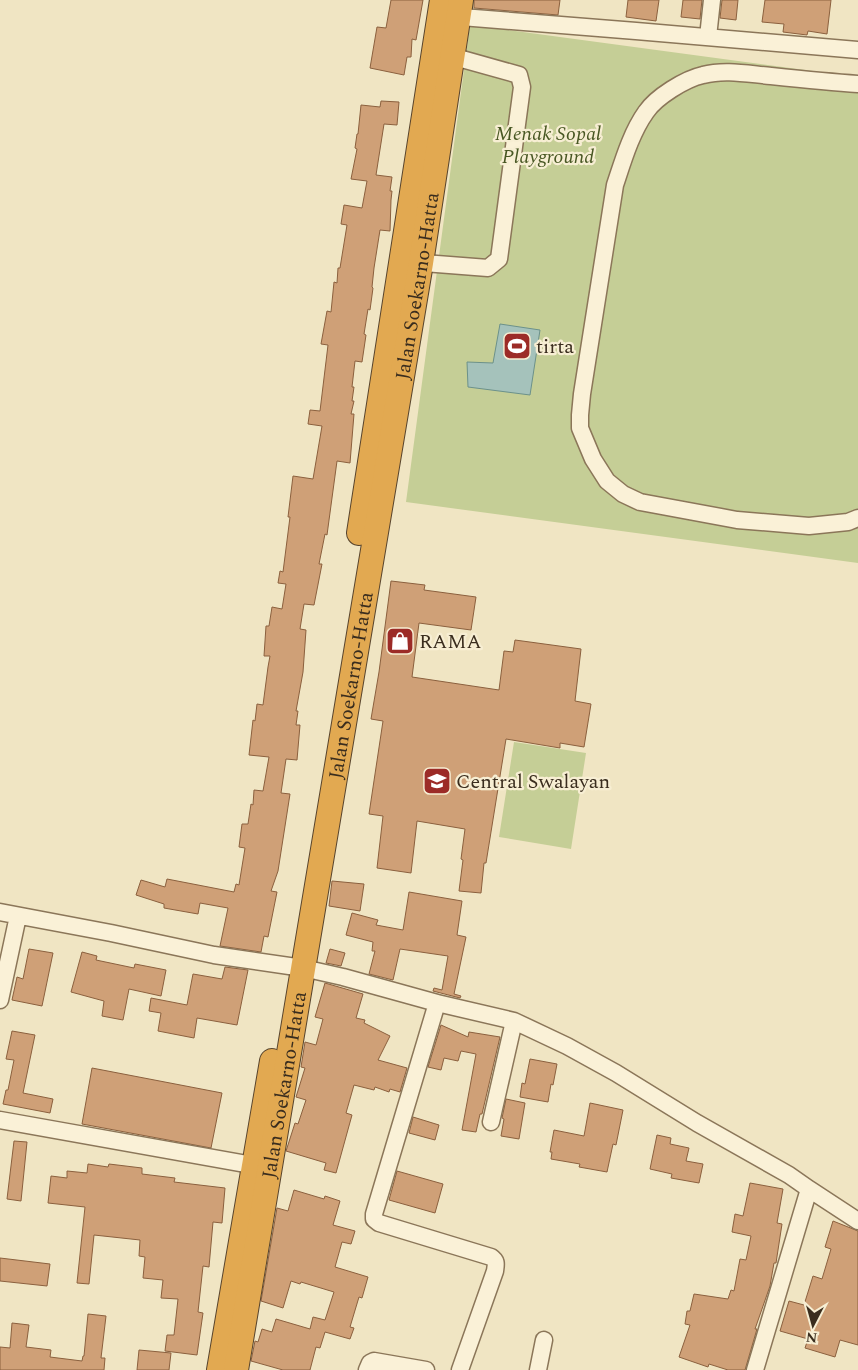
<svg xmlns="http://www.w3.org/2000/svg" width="858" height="1370" font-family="Spectral,serif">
<rect width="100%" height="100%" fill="#f0e5c3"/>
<path fill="#c5ce96" d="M470,25L858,77V563L406,502Z
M514,742L586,753L571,849L499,837Z"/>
<path fill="#a5c2bb" stroke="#6c918a" d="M500,324L540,330L530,395L468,387L467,362L493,363Z"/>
<path fill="#cfa077" stroke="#8b603e" d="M391,0H423L416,40L412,39L411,57H407L404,75L370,68L377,27L386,28Z
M474,0H560L558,15L474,8Z
M628,0H659L656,21L626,17Z
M683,0H702L700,19L681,17Z
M722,0H738L736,20L720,18Z
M765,0H831L827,34L808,31L807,35L783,32L784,24L762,22Z
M381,101L399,102L397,125L384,124L376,175L392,177L390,191H392L391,200L390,231L380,230L374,268L372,287L373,288L370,310L368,309L364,334L366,335L362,362L355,361L352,387H354L352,401H354L351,414H354L350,463L337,461L327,535L325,534L319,564H322L314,605L304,604L300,629L306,630L303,672L296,711H298L296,725H300L297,760L286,759L281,793L290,794L278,871L271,891L277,892L268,937L264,936L261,952L220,946L228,908L200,903L198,914L164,908V904L136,895L141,880L165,887L167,879L234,892L236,884L239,885L245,848L239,847L242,824H248L251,804L253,805L254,790L263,791L269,757L249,755L253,720L255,721L257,704L263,705L268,667L270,656H264L266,626H269L272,607L282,609L286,584L278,583L280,571L283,572L290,517H288L293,476L313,479L322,426L308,424L310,410L320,411L328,345L321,344L327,311L331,312L334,282L337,283L338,268H340L347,225L341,224L344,205L362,208L367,181L351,179L357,149L355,148L357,134H358L361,105L380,107Z
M391,581L425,585L424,590L476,597L471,630L419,623L412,677L499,690L504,651L513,652L515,640L581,649L575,701L591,704L584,747L560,743V748L506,739L486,863H484L481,893L459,891L463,860L461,859L465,829L417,821L411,873L377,868L383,816L369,814L383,721L371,719L379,672Z
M332,881L364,884L360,911L329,906Z
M409,892L462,901L457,935L466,937L454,994L461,996L460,998L433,991L434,988L442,990L448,956L400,949L393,980L369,974L375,951H372L373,942L346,935L352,913L378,920L376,925L403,930Z
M29,949L53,953L42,1006L12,1000L17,977L23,979Z
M330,949L345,953L341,966L326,963Z
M82,952L97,956L96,960L134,968L135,964L166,970L161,996L129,989L123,1020L102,1016L104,1001L71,992Z
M225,967L248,970L237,1025L197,1018L194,1038L158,1031L161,1013L149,1011L151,998L187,1005L193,974L222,979Z
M325,983L363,994L356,1018L365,1020L364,1023L390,1036L378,1060L407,1068L400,1092L390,1089L389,1092L375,1087L374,1090L354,1085L346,1113L352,1115L336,1173L324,1170L326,1163L286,1151L295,1123L298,1124L306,1100L296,1097L305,1068L301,1067L305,1042L316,1045L323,1019L315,1017Z
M441,1025L468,1037L469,1032L500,1037L482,1114H480L476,1132L462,1130L476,1054L461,1051L458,1061L444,1058L441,1070L428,1067Z
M12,1031L35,1035L23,1093L53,1099L50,1113L3,1104L6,1090H8L14,1060L6,1059Z
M530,1059L557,1064L553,1085L551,1084L548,1102L520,1097L522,1083L525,1084Z
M92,1068L222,1093L211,1148L82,1124Z
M506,1099L525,1103L519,1139L501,1136L504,1119L502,1118Z
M590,1103L623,1110L616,1145L613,1144L607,1172L579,1167L580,1164L551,1159L552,1152H550L554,1130L584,1136Z
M413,1117L439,1125L435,1140L409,1133Z
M657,1135L671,1138L670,1144L689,1148L686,1161L703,1164L699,1183L671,1178L672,1174L650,1169Z
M14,1141L27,1142L21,1201L7,1199Z
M88,1164L108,1167L109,1164L142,1168V1174L175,1178L174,1182L225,1188L222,1223L213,1222L209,1267L203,1266L198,1312L203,1313L197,1355L165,1351L167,1335H174L178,1299L161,1298L163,1280L143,1278L145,1257L139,1256L140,1240L94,1235L89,1284L77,1283L85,1207L48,1203L51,1176L67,1178V1171L87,1173Z
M397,1171L443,1184L435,1213L389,1200Z
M750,1183L783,1189L777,1223L782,1224L776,1263H774L770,1286L755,1329H757L745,1370H728L709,1364L708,1367L679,1357L690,1325L685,1324L687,1311H690L694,1294L728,1299L731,1290L734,1291L740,1259L746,1260L751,1236L732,1232L735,1214L743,1216Z
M294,1190L324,1199L325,1196L340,1201L333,1225L355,1231L351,1244L342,1242L335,1267L368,1277L362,1298L359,1297L350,1327L354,1328L350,1339L325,1332L320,1348L316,1347L310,1370H283L251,1361L255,1341L258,1342L262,1329L272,1332L276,1319L310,1329L313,1317L325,1320L334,1292L301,1282L300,1284L291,1281L283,1308L261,1301L277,1208L288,1211Z
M833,1221L858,1231V1345L840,1340L835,1357L805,1348L808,1339L780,1331L789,1301L804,1305L813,1276L822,1279L831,1249L825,1247Z
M0,1258L50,1264L47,1286L0,1281Z
M88,1314L106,1316L101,1358H105L104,1370H0V1347L10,1348L12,1323L29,1325L26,1347L51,1350L50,1357L82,1361L83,1356H84Z
M139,1350L171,1353L169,1370H137Z"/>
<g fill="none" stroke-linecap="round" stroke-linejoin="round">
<defs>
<path id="minor" d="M449,16L636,31L858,50
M708,37L712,0
M858,84C829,82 800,79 771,76C748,74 725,69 703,75C685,79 656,97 646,112C631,133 623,161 615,185L582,394L580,415V428L593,459L607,481L623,494L640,502L737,520L809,526L848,522L858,518
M411,262L488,268L499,259L522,87L519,75L444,54
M0,912L111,933L214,955L303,968L343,977L437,1003L514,1021L567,1046L616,1073L697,1123L789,1175L809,1189L755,1370
M0,1000L18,916
M437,1003L374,1214V1219L379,1223L491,1257C497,1261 496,1264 495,1271L460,1370
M0,1120L263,1167
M491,1122L514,1021
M809,1189L858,1221
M367,1370L370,1363L374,1361L426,1370
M538,1370L544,1340"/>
<g id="highway">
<path d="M359,533L442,0"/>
<path d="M219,1370L272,1061"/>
<path id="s1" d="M236,1370L421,263L461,0"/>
</g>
</defs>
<use href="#minor" stroke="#8b7659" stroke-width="19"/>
<use href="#highway" stroke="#58442d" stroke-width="26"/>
<use href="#minor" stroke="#faf1d7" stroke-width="16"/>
<use href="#highway" stroke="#e2a951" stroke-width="24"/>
</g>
<defs>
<symbol id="stadium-square" viewBox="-11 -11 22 22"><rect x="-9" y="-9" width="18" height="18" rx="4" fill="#9c2b27" stroke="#f7eed3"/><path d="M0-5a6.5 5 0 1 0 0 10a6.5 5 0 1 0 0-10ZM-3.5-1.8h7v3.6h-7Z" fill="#fff"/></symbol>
<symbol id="shop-square" viewBox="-11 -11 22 22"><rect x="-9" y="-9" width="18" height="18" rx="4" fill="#9c2b27" stroke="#f7eed3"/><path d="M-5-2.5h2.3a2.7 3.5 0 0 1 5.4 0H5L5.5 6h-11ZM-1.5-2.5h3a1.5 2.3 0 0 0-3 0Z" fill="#fff"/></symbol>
<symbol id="university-square" viewBox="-11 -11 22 22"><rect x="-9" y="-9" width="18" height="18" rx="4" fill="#9c2b27" stroke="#f7eed3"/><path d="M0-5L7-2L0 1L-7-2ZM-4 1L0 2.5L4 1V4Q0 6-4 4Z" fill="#fff"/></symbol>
</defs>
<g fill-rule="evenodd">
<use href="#stadium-square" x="501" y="330" width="32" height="32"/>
<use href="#shop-square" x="384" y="625" width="32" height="32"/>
<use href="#university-square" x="421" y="765" width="32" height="32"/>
</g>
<g text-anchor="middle" stroke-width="4.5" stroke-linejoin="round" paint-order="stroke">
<g font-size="20" font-style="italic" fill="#485723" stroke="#f7eed3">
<text x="548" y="140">Menak Sopal<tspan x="548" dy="23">Playground</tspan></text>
</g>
<g font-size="20" fill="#3a2d1e" stroke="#f7eed3">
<text dy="7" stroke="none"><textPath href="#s1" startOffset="1099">Jalan Soekarno-Hatta</textPath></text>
<text dy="7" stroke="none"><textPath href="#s1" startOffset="694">Jalan Soekarno-Hatta</textPath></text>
<text dy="7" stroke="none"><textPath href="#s1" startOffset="289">Jalan Soekarno-Hatta</textPath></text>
</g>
<g font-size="20" fill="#3a2d1e" stroke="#f7eed3" text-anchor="start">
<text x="536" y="353">tirta</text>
<text x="419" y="648">RAMA</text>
<text x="456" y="788">Central Swalayan</text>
</g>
</g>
<g transform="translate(813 1325) rotate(186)" stroke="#f7eed3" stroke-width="4" paint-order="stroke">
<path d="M0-4L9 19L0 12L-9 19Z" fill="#3a2d1e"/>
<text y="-8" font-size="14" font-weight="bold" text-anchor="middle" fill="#3a2d1e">N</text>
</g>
</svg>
